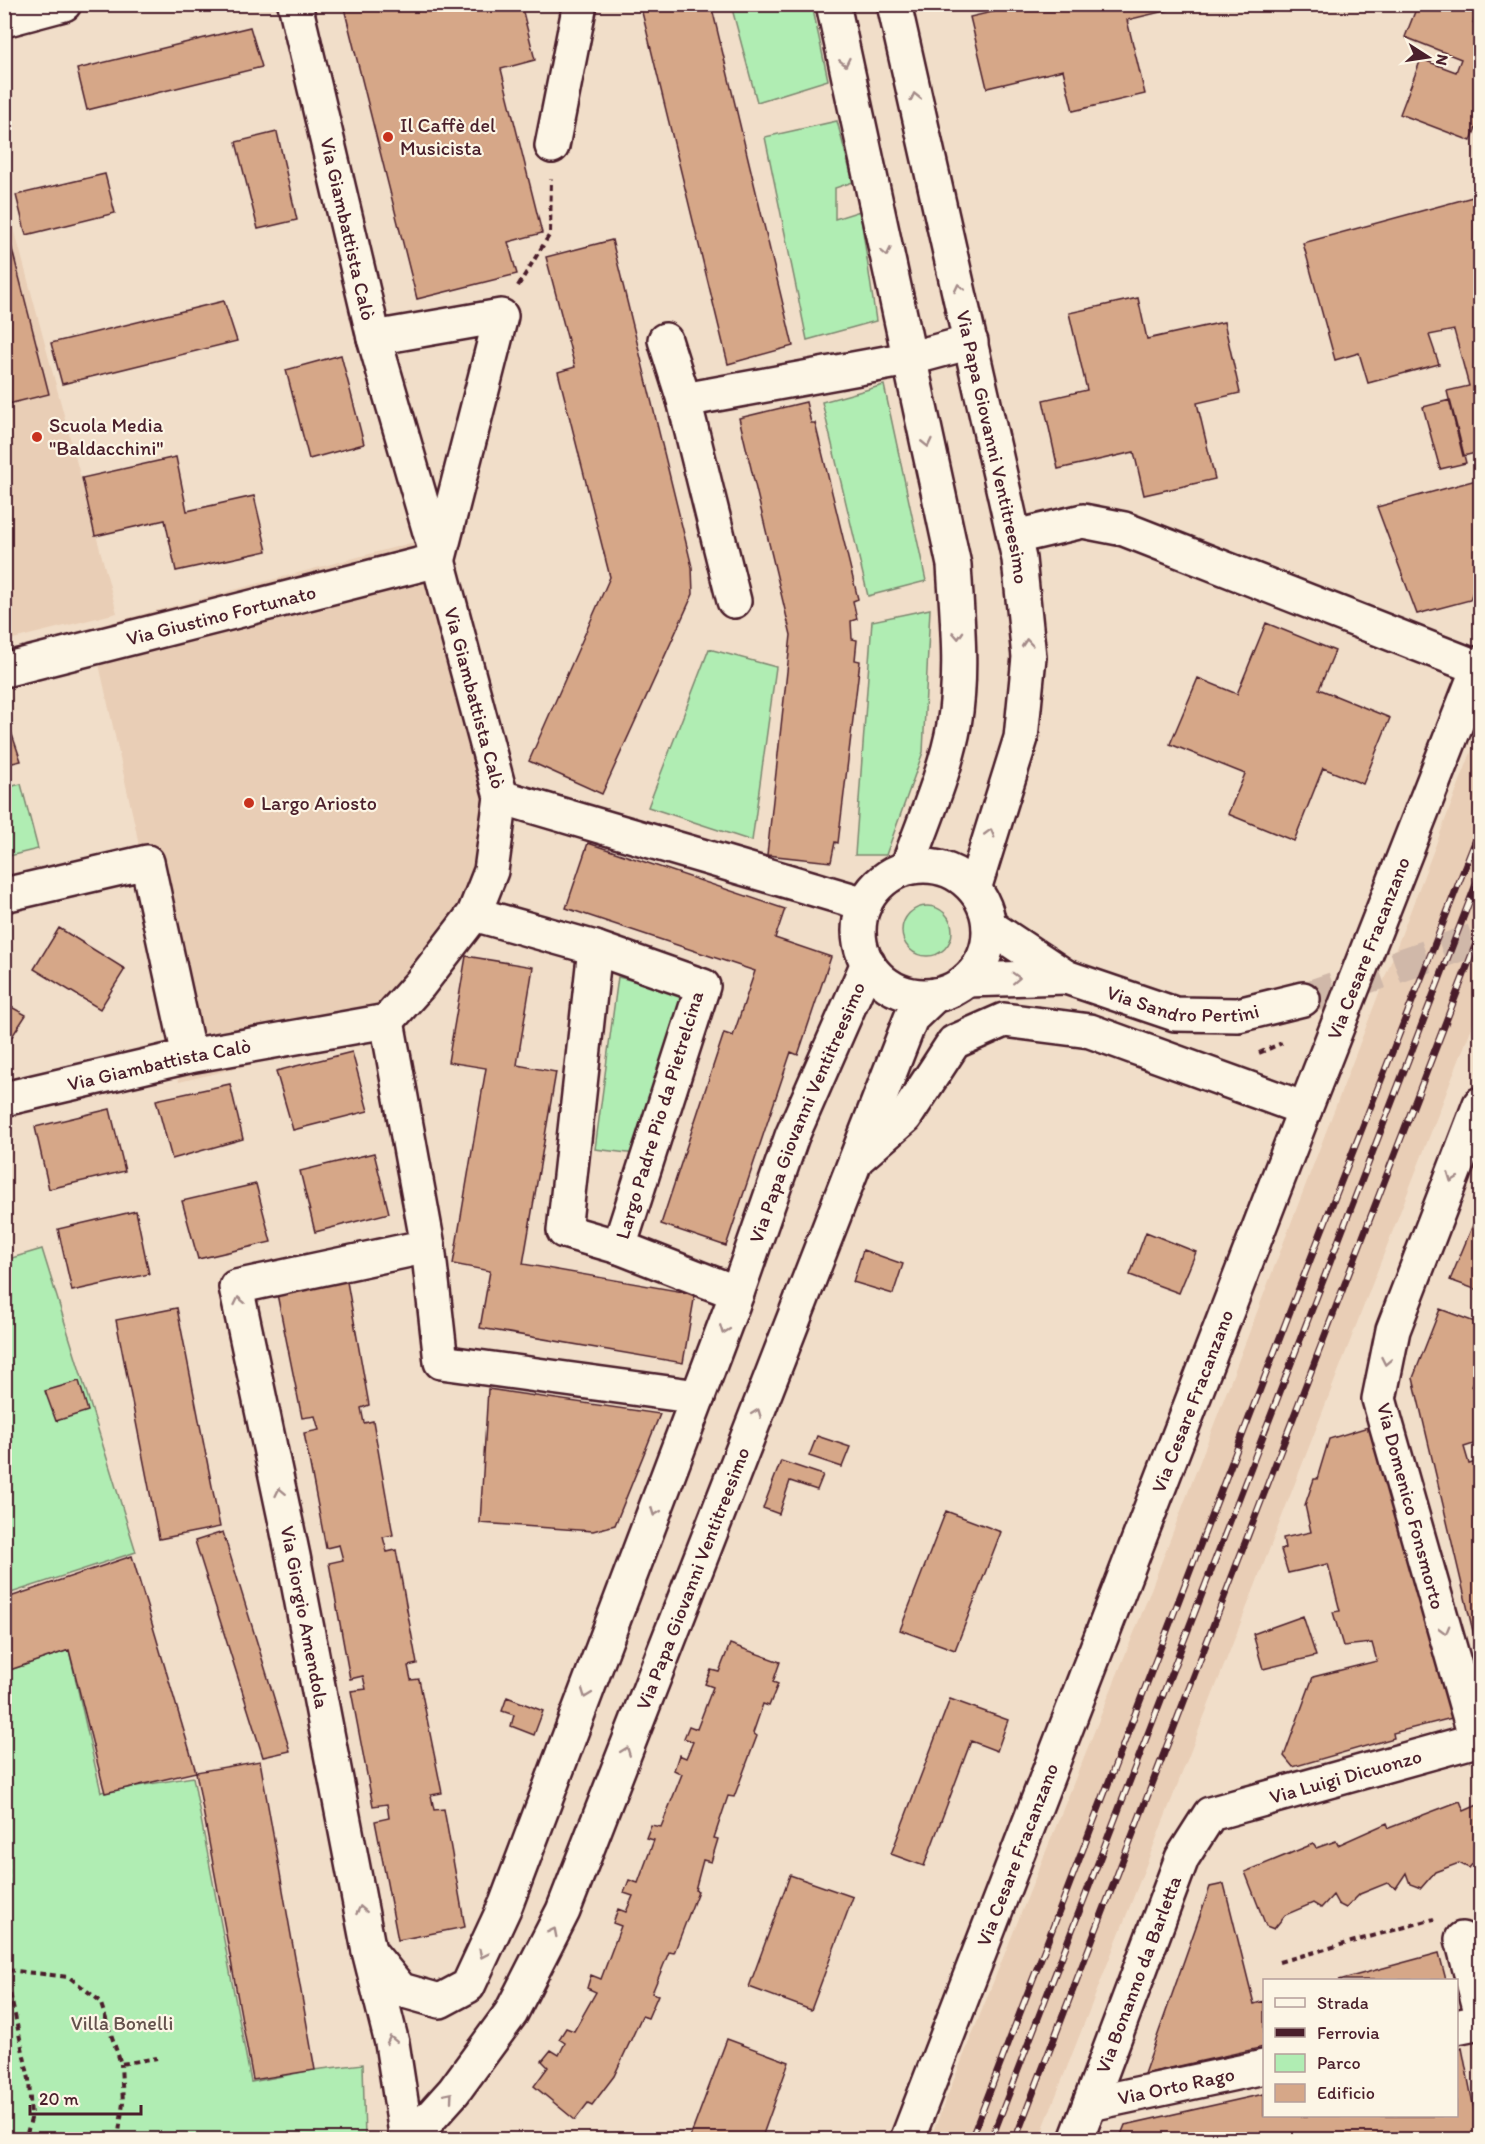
<svg xmlns="http://www.w3.org/2000/svg" width="1485" height="2144" font-family="Itim,sans-serif">
<rect width="100%" height="100%" fill="#f1dec9"/>
<filter id="ink" filterUnits="userSpaceOnUse"><feTurbulence type="fractalNoise" baseFrequency=".0167" numOctaves="2"/><feDisplacementMap in="SourceGraphic" scale="12" xChannelSelector="R" yChannelSelector="G"/><feConvolveMatrix kernelMatrix="1 2 1 2 8 2 1 2 1" color-interpolation-filters="sRGB"/></filter>
<g filter="url(#ink)">
<path fill="#e9ceb6" d="M4,191L117,613L5,641H4Z
M441,535L504,849L397,1030L179,1082L136,830L91,628Z
M1480,729V1006L1252,1594L1039,2139H930L1140,1618Z"/>
<path fill="#b0edb3" stroke="#7d866f" stroke-width="1.5" d="M731,5H812L828,80L757,102Z
M837,121L853,182L835,188V219L860,211L876,321L807,340L765,137Z
M884,385L926,581L868,596L822,402Z
M930,609L923,752L886,855H855L872,621Z
M709,649L776,667L752,841L648,807Z
M21,784L38,849L5,857V788Z
M902 931a25 25 0 1 1 50 0a25 25 0 1 1-50 0Z
M618,977L688,994L636,1154L595,1149Z
M42,1249L136,1552L5,1595V1260Z
M69,1650L101,1792L193,1777L251,2082L313,2070L363,2064L365,2139H5L4,1672Z"/>
<path fill="#d6a788" stroke="#4a1f2b" stroke-width="1.5" d="M359,4H521L535,60L501,69L542,233L508,242L517,274L417,299L344,8Z
M640,4H711L793,346L728,364Z
M1013,4H1167L1169,10L1127,20L1145,94L1073,111L1063,70L987,88L970,17L1014,7Z
M1418,4H1480L1473,23L1480,26V116L1471,141L1400,114L1421,59L1456,72L1461,59L1405,37Z
M250,27L262,67L87,110L77,69Z
M277,132L297,220L258,229L236,142Z
M105,174L115,213L26,235L16,195Z
M1480,195V452L1463,456L1447,391L1469,386L1454,330L1429,335L1439,364L1368,383L1359,353L1335,360L1303,243Z
M4,218L49,394L4,405Z
M612,240L692,567L693,594L602,794L529,761L610,577L558,372L575,367L546,257Z
M1138,298L1147,339L1224,322L1240,393L1197,403L1215,479L1144,495L1134,452L1058,469L1043,400L1087,390L1069,313Z
M224,301L237,341L62,384L51,343Z
M341,355L364,444L309,459L286,370Z
M1450,400L1466,463L1440,469L1423,407Z
M806,402L811,423H815L858,599L853,601L857,619L851,621L852,639L857,640L855,660L860,661L838,843L835,842L831,862L767,855L791,635L739,418Z
M176,457L187,511L254,496L267,551L176,571L165,520L95,536L82,478Z
M1480,479V570L1470,600L1417,614L1377,507Z
M1266,623L1335,651L1319,689L1390,718L1363,784L1323,768L1294,841L1228,814L1245,774L1170,744L1198,678L1237,694Z
M4,711L21,761L4,765Z
M588,843L785,909L775,938L831,957L798,1055L791,1052L726,1246L661,1224L724,1033L733,1036L755,971L566,908Z
M59,928L125,969L100,1009L34,969Z
M466,956L533,967L517,1065L556,1072L523,1264L695,1294L683,1363L480,1328L490,1271L453,1264L486,1068L448,1062Z
M4,1003L26,1015L4,1049Z
M352,1052L368,1111L293,1130L276,1071Z
M230,1084L243,1139L172,1159L156,1100Z
M110,1109L125,1171L49,1189L35,1127Z
M374,1153L389,1213L315,1232L300,1171Z
M256,1184L271,1242L198,1259L182,1201Z
M1480,1208V1291L1450,1280Z
M136,1211L149,1274L72,1291L58,1229Z
M1146,1232L1196,1252L1179,1293L1130,1275Z
M863,1250L903,1264L893,1294L853,1282Z
M346,1276L369,1405L361,1408L364,1423L373,1421L393,1535L383,1537L387,1552L396,1550L417,1664L408,1666L411,1680L419,1679L442,1793L431,1795L434,1810L444,1809L465,1927L398,1940L375,1821L389,1818L387,1804L373,1806L351,1691L366,1689L363,1676L350,1679L329,1563L343,1560L339,1545L326,1548L304,1433L319,1430L315,1416L302,1418L276,1289Z
M177,1308L220,1527L159,1539L116,1320Z
M1440,1309L1480,1324V1363L1472,1387L1480,1385V1442L1464,1447L1469,1464L1480,1461V1661L1413,1378Z
M79,1381L88,1411L56,1421L45,1391Z
M488,1389L660,1414L615,1525L593,1531L480,1523Z
M1368,1427V1430L1376,1428L1452,1718L1393,1733L1394,1738L1293,1767L1284,1756L1313,1677L1377,1661L1372,1643L1343,1646L1333,1612L1340,1611L1328,1564L1288,1573L1281,1550L1285,1548L1283,1538L1311,1532L1305,1505L1314,1479H1317L1329,1439Z
M817,1436L850,1447L842,1467L809,1456Z
M781,1461L823,1475L817,1490L790,1481L779,1514L763,1508Z
M946,1511L1001,1532L955,1650L900,1630Z
M223,1532L268,1678L290,1751L263,1757L195,1541Z
M132,1556L196,1772L105,1793L69,1650L4,1672V1599Z
M1303,1616L1316,1656L1263,1669L1253,1634Z
M730,1644L780,1662L773,1682L778,1684L769,1706L763,1704L753,1733L757,1736L734,1797L728,1796L714,1838L718,1839L711,1862L703,1860L695,1890L698,1891L674,1953L669,1952L652,1993L658,1995L648,2018L642,2016L614,2076L592,2105L588,2103L575,2120L534,2086L548,2067L542,2061L551,2050L559,2055L565,2043L559,2039L566,2028L574,2031L596,1992L587,1988L591,1975L601,1979L621,1926L613,1923L618,1909L626,1912L633,1896L624,1893L629,1880L638,1883L654,1840L646,1838L651,1825L661,1827L682,1774L674,1770L679,1755L686,1758L693,1742L684,1738L689,1726L697,1729L713,1687L705,1684L711,1670L719,1672Z
M507,1697L543,1711L534,1735L511,1726L514,1715L502,1711Z
M950,1699L1008,1720L997,1751L971,1741L924,1866L891,1854Z
M260,1761L315,2070L253,2080L196,1772Z
M1460,1801L1464,1811L1480,1804V1858L1479,1856L1469,1868L1459,1863L1435,1872L1421,1888L1410,1884L1406,1873L1396,1888L1387,1883L1360,1894L1346,1908L1338,1904L1333,1895L1321,1908L1313,1903L1285,1915L1274,1929L1266,1926L1245,1872L1313,1844L1316,1848L1336,1841L1338,1845L1387,1823L1389,1828Z
M790,1875L853,1897L811,2010L749,1987Z
M1224,1884L1254,2004L1264,2001V2047L1144,2074L1210,1887Z
M1439,1953L1446,1980H1339Z
M727,2039L789,2062L761,2140H689Z
M1462,2048L1480,2140H1119L1125,2125L1264,2094V2116H1456V2050Z"/>
<g fill="none" stroke-linecap="round" stroke-linejoin="round">
<path stroke="#d0b8a9" stroke-width="33" stroke-dasharray="33 16" stroke-linecap="butt" d="M1303,999L1480,938"/>
<defs>
<g id="minor">
<path d="M833,4L954,565C957,617 963,673 954,725C946,771 923,824 907,868"/>
<path id="s1" d="M894,4L1019,559L1029,657L1021,738L974,889"/>
<path d="M4,20L64,4"/>
<path d="M552,146L580,4"/>
<path d="M374,338L501,316L439,558"/>
<path d="M665,340L684,400L734,601"/>
<path d="M684,400L908,359L971,342"/>
<path d="M1015,537L1083,521L1124,529L1479,668"/>
<path id="s2" d="M4,670L438,560"/>
<path d="M501,797L865,904"/>
<circle cx="924" cy="931" r="65"/>
<path d="M4,895L147,862L189,1056"/>
<path d="M474,914L595,948L703,986L619,1247L737,1293"/>
<path id="s3" d="M989,926L1066,977L1175,1014L1238,1015L1303,999"/>
<path d="M595,948L564,1231L619,1247"/>
<path d="M967,980L1066,977"/>
<path d="M387,1021L428,1246L441,1362L698,1397"/>
<path id="s4" d="M4,1099L189,1056L387,1021L420,984L474,914L491,871L501,797L438,560L374,338L295,4"/>
<path d="M859,1157L905,1117L954,1042L1004,1020L1090,1031L1305,1109"/>
<path d="M1476,1740L1379,1399L1393,1330L1480,1104"/>
<path d="M1462,1939L1480,2008"/>
<path id="s5" d="M369,1951L401,1990L440,2001L468,1986L506,1904L737,1293L792,1136L868,963"/>
<path d="M1456,2027L1480,2022"/>
<path id="s6" d="M1090,2104L1264,2067"/>
<path d="M407,2140L392,2043L369,1951L293,1556L236,1287L428,1246"/>
<path id="s7" d="M410,2140L454,2091L511,2013L563,1911L911,1018L935,995"/>
<path id="s8" d="M907,2140L1305,1109L1480,663"/>
<path id="s9" d="M1076,2140L1182,1858L1210,1814L1480,1739"/>
</g>
</defs>
<use href="#minor" stroke="#4a1f2b" stroke-width="38"/>
<path stroke="#4a1f2b" stroke-width="4" stroke-dasharray="6 4.5" stroke-linecap="butt" d="M518,286L550,234L551,179
M1259,1053L1282,1043
M7,1826L8,1984L29,2079L31,2119L25,2140
M1279,1962L1434,1919
M8,1970L69,1977L100,2001L121,2064L157,2058
M118,2140L123,2103L121,2064"/>
<use href="#minor" stroke="#fcf5e5" stroke-width="33"/>
<defs>
<path id="rail" d="M971,2140L1294,1301L1480,829
M991,2140L1480,874
M1015,2140L1480,933"/>
</defs>
<use href="#rail" stroke="#4a1f2b" stroke-width="7"/>
<use href="#rail" stroke="#fcf5e5" stroke-width="4.5" stroke-dasharray="14" stroke-linecap="butt"/>
</g>
<defs><path id="oneway-chevron" d="M-2-3.5L2.5 0L-2 3.5" fill="none" stroke-width="1.6" stroke-linecap="round" stroke-linejoin="round" transform="scale(1.5)"/></defs>
<g stroke="#a38a88">
<use href="#oneway-chevron" transform="translate(845 62) rotate(78)"/>
<use href="#oneway-chevron" transform="translate(915 97) rotate(-103)"/>
<use href="#oneway-chevron" transform="translate(886 252) rotate(78)"/>
<use href="#oneway-chevron" transform="translate(959 288) rotate(-103)"/>
<use href="#oneway-chevron" transform="translate(927 443) rotate(77)"/>
<use href="#oneway-chevron" transform="translate(958 635) rotate(87)"/>
<use href="#oneway-chevron" transform="translate(1027 643) rotate(-95)"/>
<use href="#oneway-chevron" transform="translate(990 833) rotate(-74)"/>
<use href="#oneway-chevron" transform="translate(1016 978) rotate(-2)"/>
<use href="#oneway-chevron" transform="translate(1452 1178) rotate(111)"/>
<use href="#oneway-chevron" transform="translate(239 1301) rotate(-102)"/>
<use href="#oneway-chevron" transform="translate(724 1330) rotate(111)"/>
<use href="#oneway-chevron" transform="translate(1386 1361) rotate(101)"/>
<use href="#oneway-chevron" transform="translate(757 1413) rotate(-69)"/>
<use href="#oneway-chevron" transform="translate(280 1492) rotate(-102)"/>
<use href="#oneway-chevron" transform="translate(655 1512) rotate(111)"/>
<use href="#oneway-chevron" transform="translate(1445 1630) rotate(74)"/>
<use href="#oneway-chevron" transform="translate(586 1694) rotate(111)"/>
<use href="#oneway-chevron" transform="translate(626 1751) rotate(-69)"/>
<use href="#oneway-chevron" transform="translate(361 1910) rotate(-101)"/>
<use href="#oneway-chevron" transform="translate(553 1932) rotate(-63)"/>
<use href="#oneway-chevron" transform="translate(483 1954) rotate(115)"/>
<use href="#oneway-chevron" transform="translate(391 2040) rotate(-102)"/>
<use href="#oneway-chevron" transform="translate(449 2096) rotate(-49)"/>
</g>
</g>
<g fill="#c8321e" stroke="#fcf5e5" stroke-width="2">
<circle cx="388" cy="137" r="6"/>
<circle cx="37" cy="437" r="6"/>
<circle cx="249" cy="803" r="6"/>
</g>
<g text-anchor="middle" stroke-width="4.5" stroke-linejoin="round" paint-order="stroke">
<g font-size="20" fill="#4a1f2b" stroke="#fcf5e5" text-anchor="start">
<text x="400" y="132">Il Caffè del<tspan x="400" dy="23">Musicista</tspan></text>
<text x="49" y="432">Scuola Media<tspan x="49" dy="23">"Baldacchini"</tspan></text>
<text x="261" y="810">Largo Ariosto</text>
</g>
<g font-size="20" fill="#4a1f2b" stroke="#fcf5e5">
<text transform="translate(348 229) rotate(77)" y="7">Via Giambattista Calò</text>
<text dy="7" stroke="none"><textPath href="#s1" startOffset="454">Via Papa Giovanni Ventitreesimo</textPath></text>
<text dy="7" stroke="none"><textPath href="#s2" startOffset="224">Via Giustino Fortunato</textPath></text>
<text transform="translate(475 698) rotate(75)" y="7">Via Giambattista Calò</text>
<text dy="7" stroke="none"><textPath href="#s8" startOffset="1278">Via Cesare Fracanzano</textPath></text>
<text dy="7" stroke="none"><textPath href="#s3" startOffset="214">Via Sandro Pertini</textPath></text>
<text dy="7" stroke="none"><textPath href="#s4" startOffset="159">Via Giambattista Calò</textPath></text>
<text dy="7" stroke="none"><textPath href="#s5" startOffset="1060">Via Papa Giovanni Ventitreesimo</textPath></text>
<text transform="translate(659 1115) rotate(-73)" y="7">Largo Padre Pio da Pietrelcina</text>
<text dy="7" stroke="none"><textPath href="#s8" startOffset="792">Via Cesare Fracanzano</textPath></text>
<text transform="translate(1411 1506) rotate(75)" y="7">Via Domenico Fonsmorto</text>
<text dy="7" stroke="none"><textPath href="#s7" startOffset="634">Via Papa Giovanni Ventitreesimo</textPath></text>
<text transform="translate(305 1617) rotate(79)" y="7">Via Giorgio Amendola</text>
<text dy="7" stroke="none"><textPath href="#s9" startOffset="494">Via Luigi Dicuonzo</textPath></text>
<text dy="7" stroke="none"><textPath href="#s8" startOffset="306">Via Cesare Fracanzano</textPath></text>
<text dy="7" stroke="none"><textPath href="#s9" startOffset="177">Via Bonanno da Barletta</textPath></text>
<text dy="7" stroke="none"><textPath href="#s6" startOffset="88">Via Orto Rago</textPath></text>
</g>
<g font-size="20" fill="#64524d" stroke="#fcf5e5">
<text x="122" y="2030">Villa Bonelli</text>
</g>
</g>
<rect width="1485" height="2144" fill="none" stroke="#fcf5e5" stroke-width="24"/>
<rect x="12" y="12" width="1461" height="2120" fill="none" stroke="#4a1f2b" stroke-width="2" filter="url(#ink)"/>
<rect x="1263" y="1979" width="195" height="138" fill="#fcf5e5" stroke="#b59f9b" stroke-width="1.5"/>
<rect x="1275" y="1998" width="30" height="9" fill="#fcf5e5" stroke="#b59f9b" stroke-width="1.5"/>
<text x="1317" y="2009" font-size="18" fill="#4a1f2b">Strada</text>
<rect x="1275" y="2028" width="30" height="9" fill="#4a1f2b" stroke="#b59f9b" stroke-width="1.5"/>
<text x="1317" y="2039" font-size="18" fill="#4a1f2b">Ferrovia</text>
<rect x="1275" y="2054" width="30" height="18" fill="#b0edb3" stroke="#b59f9b" stroke-width="1.5"/>
<text x="1317" y="2069" font-size="18" fill="#4a1f2b">Parco</text>
<rect x="1275" y="2084" width="30" height="18" fill="#d6a788" stroke="#b59f9b" stroke-width="1.5"/>
<text x="1317" y="2099" font-size="18" fill="#4a1f2b">Edificio</text>
<g transform="translate(1428 57) rotate(102)" stroke="#fcf5e5" stroke-width="4.5" paint-order="stroke">
<path d="M0-4.5L10 22L0 15L-10 22Z" fill="#4a1f2b"/>
<text y="-9" font-size="16" font-weight="bold" text-anchor="middle" fill="#4a1f2b">N</text>
</g>
<path d="M30 2105v9h111v-9" fill="none" stroke="#4a1f2b" stroke-width="3"/>
<text x="39" y="2105" font-size="18" fill="#4a1f2b" stroke="#fcf5e5" stroke-width="4.5" paint-order="stroke">20 m</text>
</svg>
